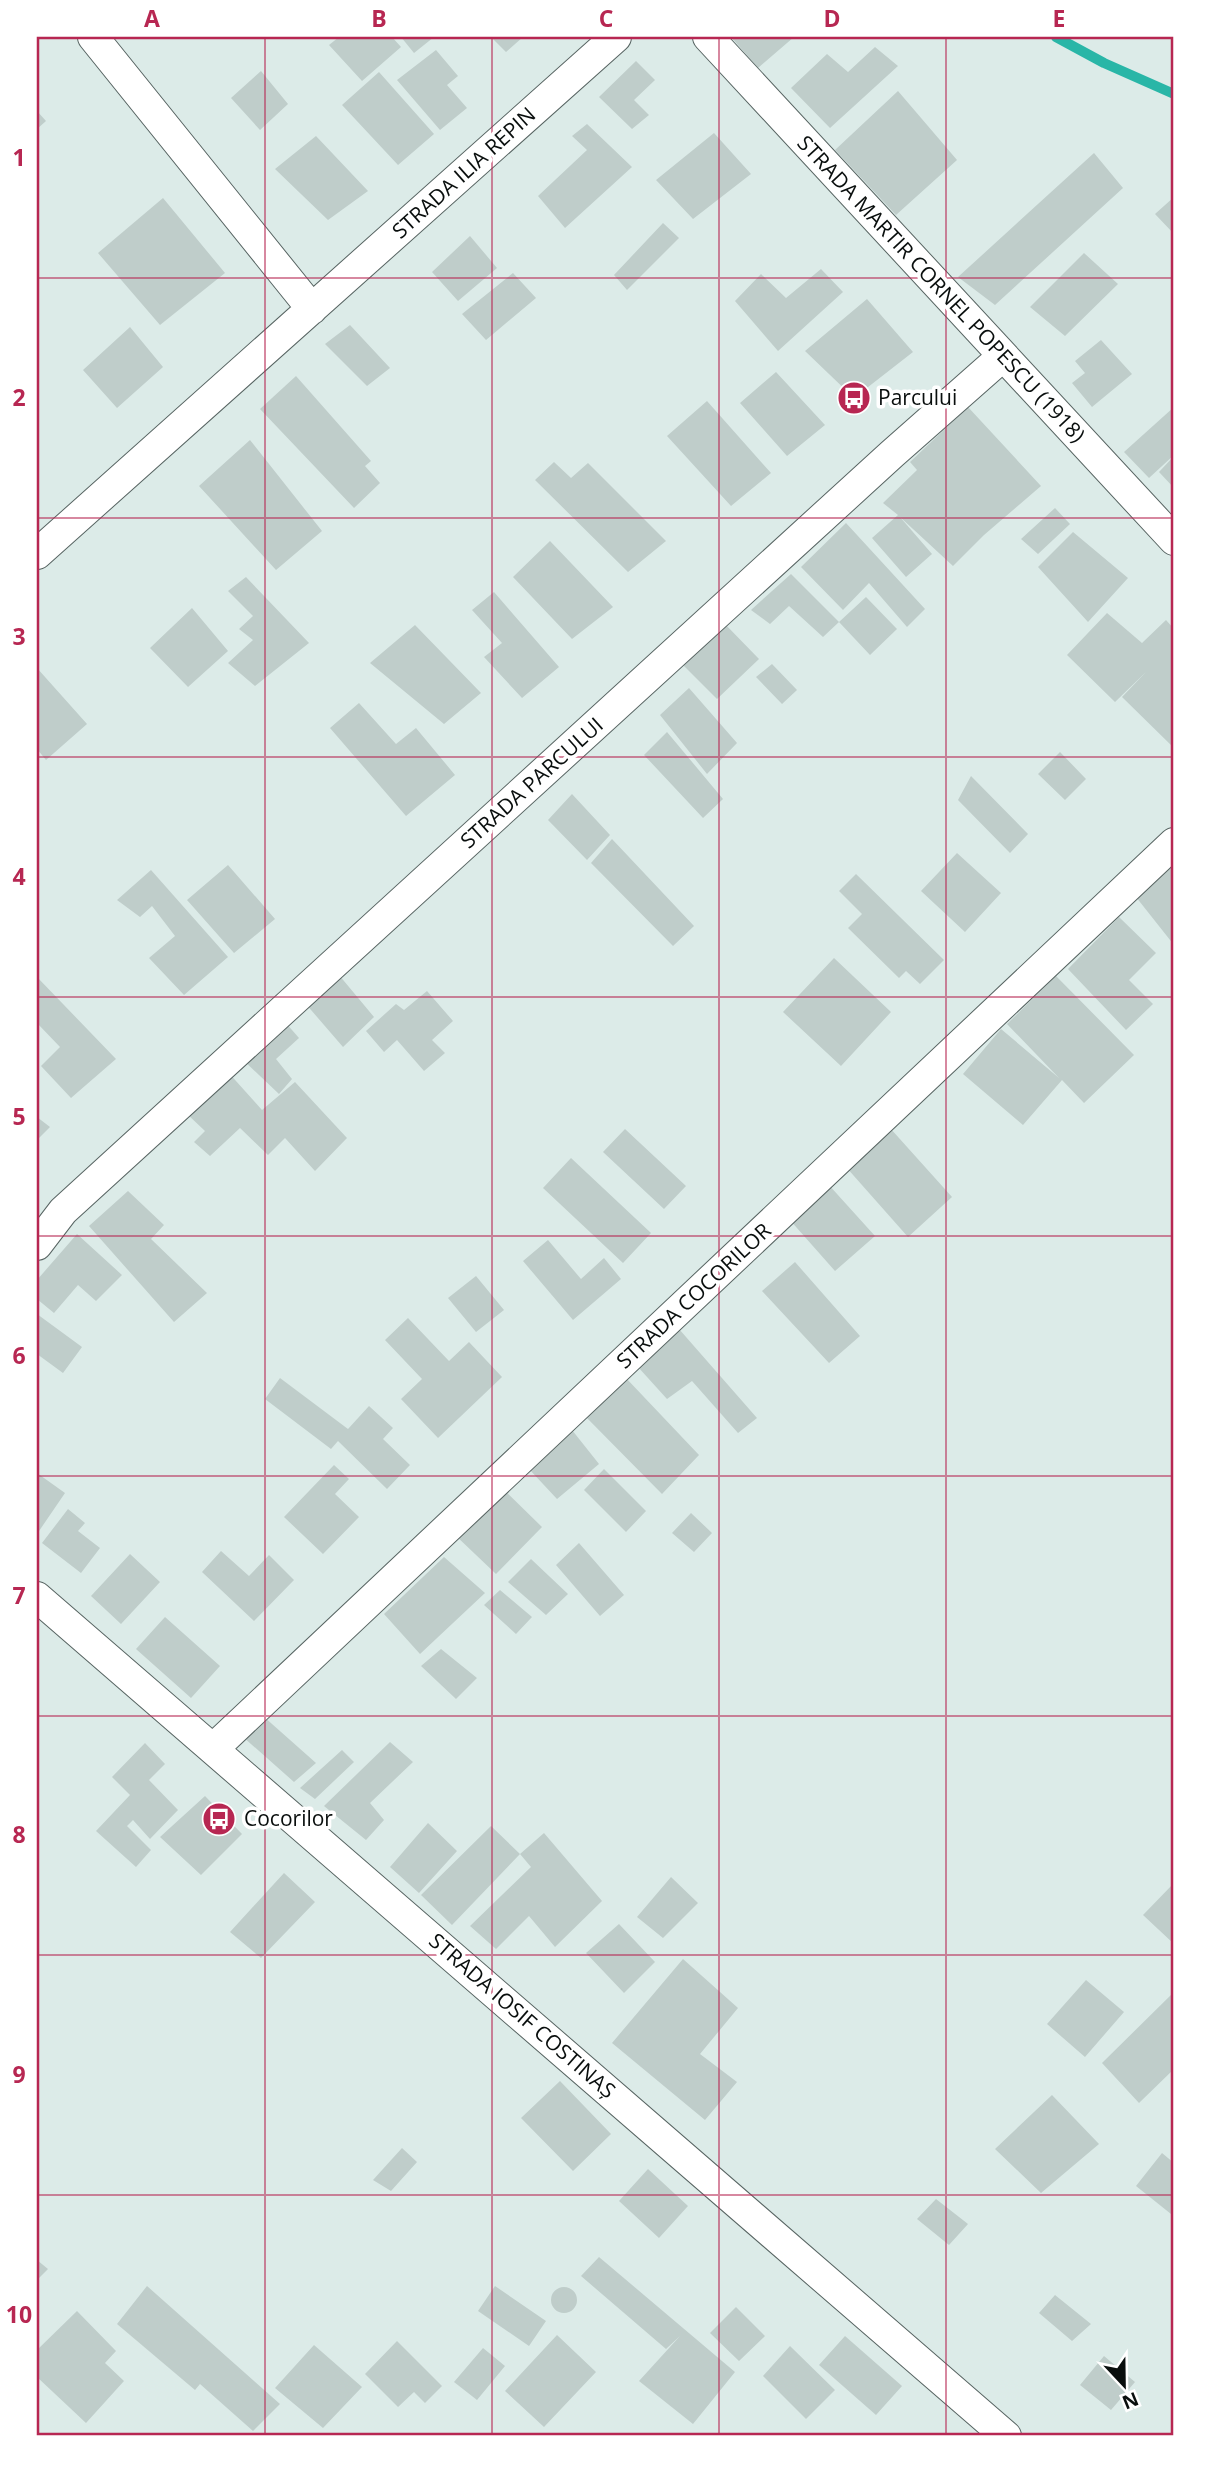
<svg xmlns="http://www.w3.org/2000/svg" width="1211" height="2473" font-family="'Open Sans',sans-serif">
<rect width="100%" height="100%" fill="#dcebe8"/>
<g fill="none" stroke-linecap="round" stroke-linejoin="round">
<path stroke="#29b6a7" stroke-width="10" d="M1056,37L1104,63L1174,94"/>
</g>
<path fill="#bfcdca" d="M339,37H392L401,47L362,81L329,45Z
M401,37H434L414,53Z
M491,37H523L506,52Z
M731,37H794L758,68Z
M875,47L898,66L830,128L791,88L827,54L848,72Z
M436,50L458,76L447,85L467,108L440,130L397,80Z
M636,61L655,80L634,100L649,115L632,129L599,97Z
M261,71L288,104L260,130L231,98Z
M379,72L434,134L398,165L342,105Z
M898,91L957,160L896,215L835,150Z
M37,111L46,121L37,129Z
M587,124L632,167L565,228L538,196L587,150L572,136Z
M714,133L751,174L693,219L656,180Z
M316,136L368,191L328,220L275,169Z
M1094,153L1123,188L995,305L958,277Z
M1174,197V234L1155,214Z
M163,198L225,273L160,325L98,253Z
M663,223L679,238L627,290L614,275Z
M470,236L497,268L458,301L432,272Z
M1084,253L1118,284L1065,336L1030,307Z
M821,269L843,292L778,351L735,301L761,274L786,298Z
M513,273L536,298L486,340L462,314Z
M867,299L913,352L854,398L805,351Z
M350,325L390,368L367,386L325,344Z
M130,327L163,367L117,408L83,370Z
M1101,340L1132,374L1092,407L1072,383L1085,373L1075,361Z
M776,372L825,425L787,456L740,403Z
M296,376L371,461L365,466L380,483L354,508L260,409Z
M707,401L771,473L731,506L667,436Z
M968,407L1041,486L984,535L953,566L900,517L932,554L906,577L872,538L898,515L883,503L917,470L910,462Z
M1174,407V455L1149,478L1124,452Z
M250,440L322,531L276,570L199,486Z
M1174,456V488L1159,472Z
M554,462L571,478L588,463L666,541L628,572L535,480Z
M1055,508L1070,524L1038,554L1021,539Z
M846,523L925,609L907,627L869,583L843,610L801,567Z
M1073,532L1128,578L1088,622L1038,567Z
M550,541L613,607L572,639L513,577Z
M791,574L839,622L823,637L789,606L770,624L751,610Z
M246,577L309,643L255,686L228,663L253,640L239,629L253,616L228,591Z
M494,592L559,667L522,698L484,657L502,643L472,610Z
M866,597L897,629L870,655L839,622Z
M192,608L228,651L188,687L150,648Z
M1107,613L1142,643L1166,620L1174,629V748L1122,697L1146,672L1115,702L1067,655Z
M723,622L759,659L717,699L680,662Z
M415,625L481,693L444,724L370,663Z
M772,664L797,690L782,704L756,677Z
M37,668L87,724L46,760L37,749Z
M689,688L737,743L707,774L660,715Z
M359,703L396,744L416,728L455,775L406,816L330,728Z
M667,732L723,799L703,818L644,755Z
M1060,752L1086,779L1065,800L1038,774Z
M971,776L1028,834L1010,853L958,800Z
M572,794L610,835L587,860L548,820Z
M612,839L694,926L673,946L591,863Z
M957,853L1001,893L965,932L921,891Z
M1174,860V945L1136,897Z
M228,865L275,919L234,953L187,900Z
M151,870L228,957L184,995L149,958L175,936L152,906L140,917L117,900Z
M856,874L944,960L920,984L906,971L899,978L848,928L862,914L839,891Z
M1119,917L1156,953L1129,980L1153,1004L1126,1030L1068,969Z
M834,958L891,1012L841,1066L783,1012Z
M339,975L374,1017L343,1047L305,1003Z
M1056,976L1134,1055L1084,1103L1062,1080L1023,1125L963,1074L1001,1029L1059,1078L1007,1024Z
M37,977L116,1059L71,1098L41,1066L60,1047L37,1023Z
M427,991L453,1021L432,1040L445,1053L424,1071L397,1040L384,1052L366,1031L396,1004L404,1010Z
M285,1022L299,1038L276,1059L292,1079L279,1094L242,1059Z
M227,1071L262,1110L295,1082L347,1138L315,1171L285,1138L268,1155L240,1128L210,1156L194,1142L205,1131L186,1113Z
M37,1117L50,1127L37,1140Z
M890,1128L952,1197L908,1237L846,1167Z
M625,1129L686,1186L664,1209L603,1152Z
M571,1158L651,1233L623,1263L543,1188Z
M828,1184L875,1236L835,1271L789,1219Z
M128,1191L164,1225L151,1239L207,1293L174,1322L89,1226Z
M77,1234L122,1275L96,1301L78,1285L54,1313L37,1299V1280Z
M548,1240L581,1279L604,1258L621,1279L573,1320L523,1261Z
M795,1262L860,1336L829,1363L762,1291Z
M476,1276L504,1310L476,1332L448,1298Z
M37,1314L82,1347L63,1373L37,1354Z
M408,1318L449,1361L469,1342L502,1377L438,1438L401,1399L422,1379L385,1340Z
M679,1329L757,1418L738,1433L692,1381L667,1399L638,1367Z
M625,1377L699,1455L662,1494L584,1415Z
M280,1378L348,1429L369,1406L393,1428L383,1439L410,1465L387,1489L338,1441L331,1449L265,1399Z
M572,1430L599,1464L557,1499L529,1469Z
M334,1465L349,1479L335,1494L359,1517L323,1554L284,1517Z
M604,1469L646,1511L626,1532L584,1490Z
M37,1473L65,1493L37,1534Z
M500,1486L542,1527L496,1574L454,1534Z
M68,1509L85,1523L78,1531L100,1548L81,1573L42,1543Z
M691,1513L712,1533L694,1552L672,1533Z
M579,1543L624,1595L600,1616L556,1565Z
M221,1551L249,1576L269,1555L294,1580L254,1621L202,1572Z
M130,1554L160,1582L121,1624L91,1596Z
M444,1557L485,1593L420,1654L384,1614Z
M531,1559L568,1594L546,1615L508,1582Z
M500,1590L532,1617L516,1634L484,1605Z
M165,1617L220,1666L191,1698L136,1649Z
M441,1649L477,1678L456,1699L421,1666Z
M263,1716L316,1763L294,1782L242,1736Z
M390,1742L413,1762L370,1803L384,1820L366,1840L324,1806Z
M145,1743L165,1764L149,1780L178,1810L150,1839L133,1820L127,1826L151,1850L136,1867L96,1831L130,1795L112,1777Z
M342,1750L354,1762L315,1799L300,1788Z
M205,1796L242,1834L201,1875L160,1837Z
M428,1823L457,1851L419,1893L390,1867Z
M491,1826L520,1854L452,1925L421,1895Z
M544,1833L602,1901L555,1947L529,1916L496,1949L470,1926L531,1867L520,1854Z
M284,1873L315,1902L261,1958L230,1932Z
M671,1877L698,1903L663,1938L637,1917Z
M1174,1883V1944L1143,1915Z
M619,1924L655,1962L624,1993L586,1953Z
M683,1959L738,2008L700,2054L737,2082L705,2120L612,2043Z
M1086,1980L1124,2012L1085,2057L1047,2024Z
M1174,1992V2069L1139,2103L1102,2063Z
M560,2081L611,2134L573,2171L521,2118Z
M1052,2095L1099,2144L1041,2193L995,2149Z
M402,2148L417,2162L391,2191L373,2180Z
M1162,2153L1174,2163V2211L1171,2214L1136,2186Z
M648,2169L688,2206L659,2238L619,2201Z
M936,2199L968,2224L949,2245L917,2219Z
M599,2257L735,2372L693,2424L639,2381L680,2336L666,2349L581,2276Z
M37,2260L48,2269L37,2280Z
M147,2286L280,2404L253,2431L200,2384L195,2390L117,2324Z
M495,2286L546,2321L529,2346L478,2311Z
M551 2300a13 13 0 1 1 26 0a13 13 0 1 1-26 0Z
M1055,2295L1091,2324L1072,2341L1039,2313Z
M736,2307L765,2336L739,2361L710,2333Z
M77,2311L116,2351L105,2363L124,2381L86,2423L37,2377V2350Z
M557,2335L596,2372L544,2427L505,2391Z
M845,2336L902,2386L876,2415L819,2365Z
M397,2341L442,2386L425,2403L414,2392L398,2407L365,2374Z
M314,2345L362,2387L323,2428L275,2388Z
M790,2346L835,2390L806,2419L763,2376Z
M483,2348L505,2366L477,2400L454,2382Z
M1104,2356L1135,2382L1111,2410L1080,2385Z"/>
<g fill="none" stroke-linecap="round" stroke-linejoin="round">
<defs>
<path id="minor" d="M93,37L312,309
M708,37L1174,540
M37,554L616,37
M37,1245L63,1211L892,454L1003,356
M37,1597L1006,2436
M213,1749L1174,843"/>
</defs>
<use href="#minor" stroke="#576462" stroke-width="32"/>
<use href="#minor" stroke="#fff" stroke-width="30"/>
</g>
<path fill="none" stroke="#b72752" stroke-width="2" stroke-opacity="0.55" d="M265,37V2436M492,37V2436M719,37V2436M946,37V2436M37,278H1174M37,518H1174M37,757H1174M37,997H1174M37,1236H1174M37,1476H1174M37,1716H1174M37,1955H1174M37,2195H1174"/>
<defs>
<symbol id="bus-disc" viewBox="-11 -11 22 22"><circle r="9.5" fill="#b72752" stroke="#fff"/><path d="M-5-6H5V4H4V6H2V4H-2V6H-4V4H-5ZM-3.5-4V0h7V-4ZM-3.5 1.2v1.5H-2V1.2ZM2 1.2v1.5H3.5V1.2Z" fill="#fff"/></symbol>
</defs>
<g fill-rule="evenodd">
<use href="#bus-disc" x="835" y="379" width="38" height="38"/>
<use href="#bus-disc" x="200" y="1800" width="38" height="38"/>
</g>
<g text-anchor="middle" stroke-width="7" stroke-linejoin="round" paint-order="stroke">
<g font-size="21" fill="#090e0d" stroke="#fff">
<text transform="translate(464 173) rotate(-42)" y="7">STRADA ILIA REPIN</text>
<text transform="translate(941 289) rotate(47)" y="7">STRADA MARTIR CORNEL POPESCU (1918)</text>
<text transform="translate(532 783) rotate(-42)" y="7">STRADA PARCULUI</text>
<text transform="translate(694 1296) rotate(-43)" y="7">STRADA COCORILOR</text>
<text transform="translate(522 2016) rotate(41)" y="7">STRADA IOSIF COSTINAȘ</text>
</g>
<g font-size="21" fill="#090e0d" stroke="#fff" text-anchor="start">
<text x="878" y="405">Parcului</text>
<text x="244" y="1826">Cocorilor</text>
</g>
</g>
<rect width="1211" height="2473" fill="none" stroke="#ffffff" stroke-width="77"/>
<g transform="translate(1124 2385) rotate(158)" stroke="#ffffff" stroke-width="5" paint-order="stroke">
<path d="M0-5L12 26L0 18L-12 26Z" fill="#090e0d"/>
<text y="-10" font-size="19" font-weight="bold" text-anchor="middle" fill="#090e0d">N</text>
</g>
<rect x="38" y="38" width="1134" height="2396" fill="none" stroke="#b72752" stroke-width="2.5"/>
<g font-size="23" text-anchor="middle" font-weight="bold" fill="#b72752">
<text x="152" y="27">A</text>
<text x="379" y="27">B</text>
<text x="606" y="27">C</text>
<text x="832" y="27">D</text>
<text x="1059" y="27">E</text>
<text x="19" y="166">1</text>
<text x="19" y="406">2</text>
<text x="19" y="645">3</text>
<text x="19" y="885">4</text>
<text x="19" y="1125">5</text>
<text x="19" y="1364">6</text>
<text x="19" y="1604">7</text>
<text x="19" y="1843">8</text>
<text x="19" y="2083">9</text>
<text x="19" y="2323">10</text>
</g>
</svg>
